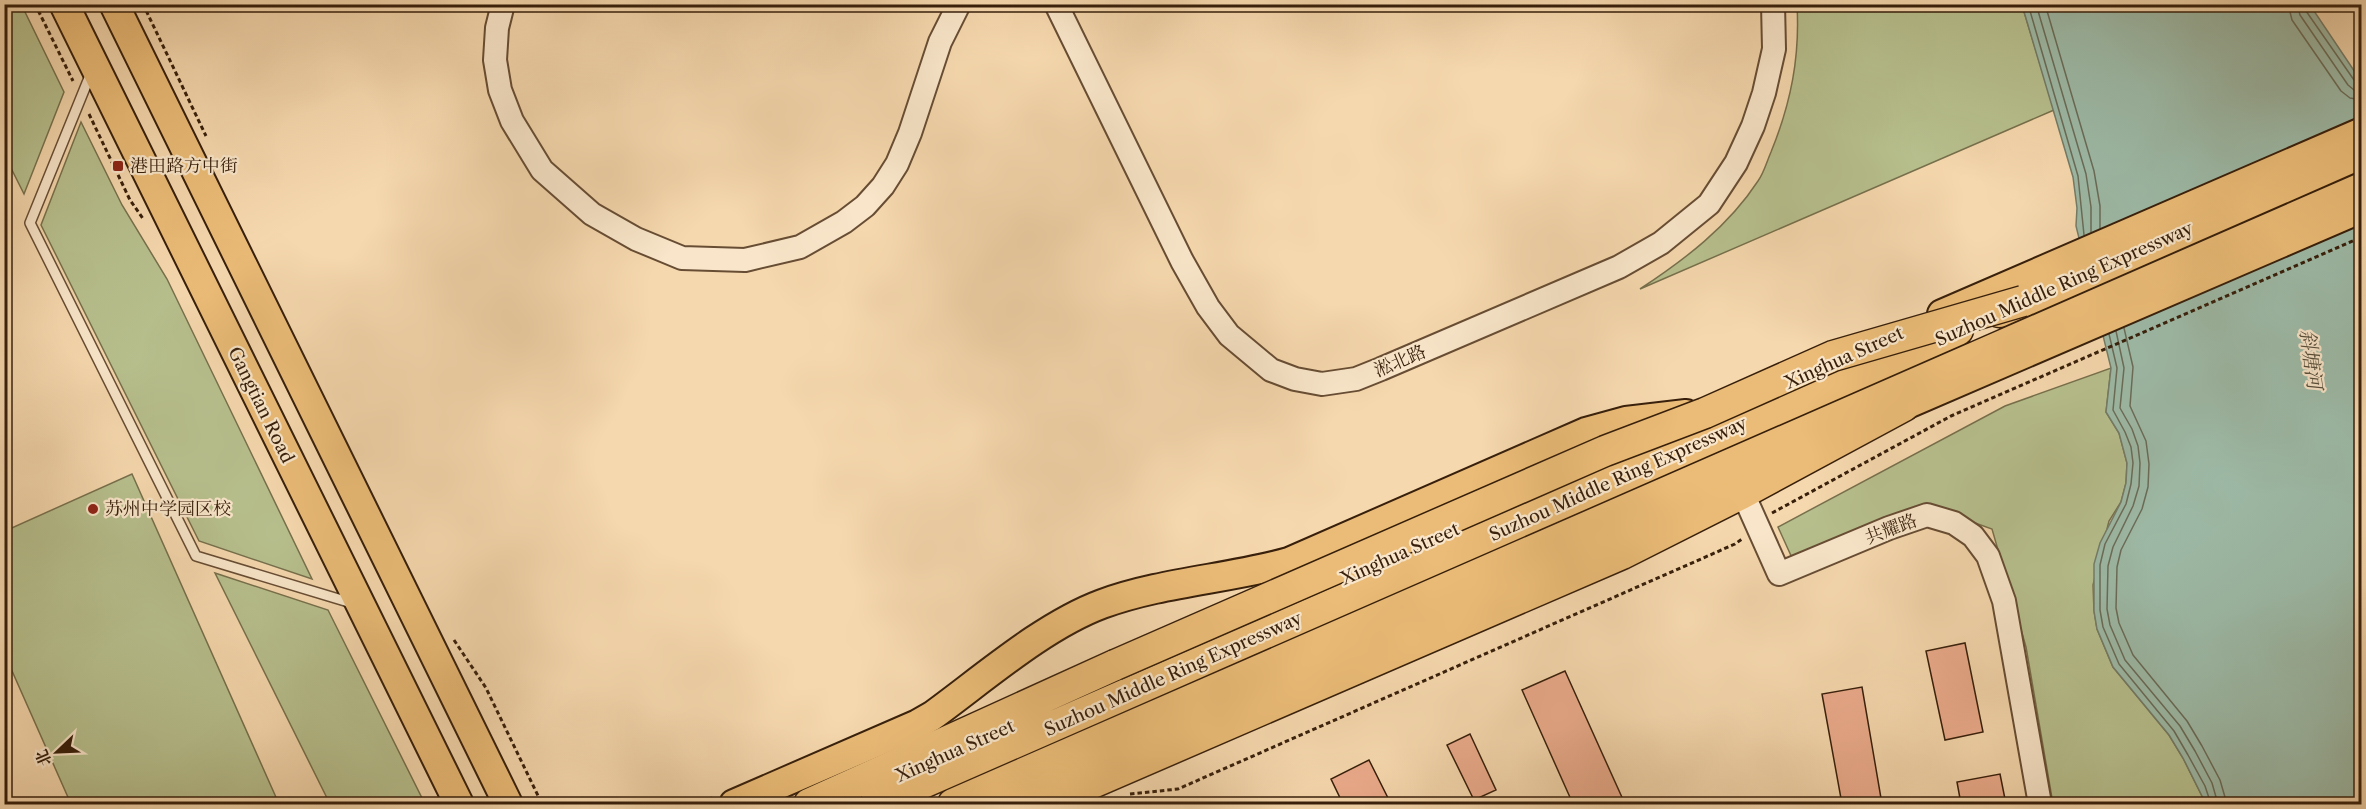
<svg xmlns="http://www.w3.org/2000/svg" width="2366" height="809" font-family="'Libre Caslon Text','Noto Serif SC',serif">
<rect width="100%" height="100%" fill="#f6d8ae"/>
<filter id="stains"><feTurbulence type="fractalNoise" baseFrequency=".00333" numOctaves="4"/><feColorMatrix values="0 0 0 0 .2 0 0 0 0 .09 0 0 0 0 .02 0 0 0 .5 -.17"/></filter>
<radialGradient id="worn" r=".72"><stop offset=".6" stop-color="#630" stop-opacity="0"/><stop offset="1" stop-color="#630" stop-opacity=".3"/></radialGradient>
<path fill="#b7c08e" stroke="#77704c" stroke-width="1.5" d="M5,4L20,5L23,8L64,92L24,194L5,156Z
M1797,5H2022L2054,110L1640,289C1684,260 1728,227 1758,181C1764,173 1767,161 1771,152C1791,103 1800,57 1797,5Z
M81,122L122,205L167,279L312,579L199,541L41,225Z
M2111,368L2106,412L2119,433L2127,463L2126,483L2121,502L2109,521L2093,585L2094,611L2097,629L2113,667L2169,735L2183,758L2206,804H2053L2026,647L1992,529L1931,507L1793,560L1778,527L2005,406Z
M132,474L279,804H71L5,655V531Z
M215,573L328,610L425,804H330Z"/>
<path fill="#9dbaa7" stroke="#747c69" stroke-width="1.5" d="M2022,5H2310L2361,81V804H2206L2183,758L2169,735L2113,667L2097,629L2094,611V564L2100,543L2121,502L2126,483L2127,463L2119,433L2106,412L2111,368L2076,226L2077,208L2073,177Z"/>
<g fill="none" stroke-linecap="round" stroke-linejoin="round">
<path stroke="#6a6c59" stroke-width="1.5" d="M2028,4L2078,176L2084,235
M2036,4L2086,174L2091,207V232
M2045,4L2094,171L2100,206V228
M2288,4L2292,20L2341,91L2350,98L2362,100
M2297,4L2300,15L2348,85L2354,90L2362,91
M2305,4L2306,11L2354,80L2362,84
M2124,328L2133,367L2130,406L2146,441L2149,464L2148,487L2142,509L2121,550L2117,567L2116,608L2119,623L2133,655L2187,721L2202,746L2220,780L2227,804
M2116,331L2124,368L2120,408L2132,429L2138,446L2140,463L2139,486L2133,506L2113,547L2108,566L2107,609L2110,625L2125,660L2180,726L2195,751L2212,783L2218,804
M2109,334L2117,368L2113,410L2125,432L2131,447L2133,463L2131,484L2126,504L2105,544L2100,565V610L2103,627L2119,664L2174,731L2188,755L2205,786L2211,804"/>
</g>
<path fill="#ebab8c" stroke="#371f0b" stroke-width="1.5" d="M1965,643L1983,732L1945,740L1926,651Z
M1565,671L1625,804H1573L1522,690Z
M1862,687L1882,804H1842L1822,694Z
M1470,734L1496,790L1474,800L1447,745Z
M1369,760L1391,804H1343L1331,779Z
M2000,774L2006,804H1961L1957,782Z"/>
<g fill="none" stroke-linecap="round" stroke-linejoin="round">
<defs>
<path id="service" d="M91,73L30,223L196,556L355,604"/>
<path id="tertiary" d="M503,4L497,28L495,60L500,90L512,121L542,170L592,214L636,239L682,258L745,260L800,247L844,222L865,206L883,186L897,164L910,133L940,42L959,4
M1056,4L1182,261L1208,307L1229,335L1271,370L1295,379L1322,384L1356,379L1381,369L1619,267L1661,243L1709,204L1736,163L1753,126L1764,93L1774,49L1773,4
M1737,480L1779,574L1889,528L1927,515L1954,523L1973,536L1988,556L2004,601L2040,804"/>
<path id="primary" d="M64,4L459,804
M114,4L508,804
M1942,314L2362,132
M1882,415L2362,208
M734,804L918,724L932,716C983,679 1043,626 1102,604C1162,582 1228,579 1289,562L1586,432L1626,421L1686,414
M992,804L1781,459"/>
<path id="trunk" d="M1999,312L2362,153
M809,804L1115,665
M875,804L1958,330
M953,804L2362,188
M1044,804L1622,554L1741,494L1904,406"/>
</defs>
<use href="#service" stroke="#674d34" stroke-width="12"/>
<use href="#tertiary" stroke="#674d34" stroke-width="26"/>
<use href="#primary" stroke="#371f0b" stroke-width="32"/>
<use href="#trunk" stroke="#371f0b" stroke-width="33"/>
<path stroke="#371f0b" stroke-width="3" stroke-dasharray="4.5 3" stroke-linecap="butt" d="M35,4L73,81
M143,4L206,136
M89,114L130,200L144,220
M1772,513L1951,416L2362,237
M454,640L486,688L542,804
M1130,794L1178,789L1735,544L1742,539
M697,804L712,798"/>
<use href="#service" stroke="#f9e6ca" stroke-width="9"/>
<use href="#tertiary" stroke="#f9e6ca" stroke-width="22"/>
<use href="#primary" stroke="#ebbc77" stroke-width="28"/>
<use href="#trunk" stroke="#ebbc77" stroke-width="30"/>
<defs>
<path id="trunk-bridge" d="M1115,665L1605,451L1705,413L1833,356L2023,301"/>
</defs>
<use href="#trunk-bridge" stroke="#371f0b" stroke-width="33" stroke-linecap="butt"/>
<use href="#trunk-bridge" stroke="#ebbc77" stroke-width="30"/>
</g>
<g fill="#8f2418" stroke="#f9e6ca" stroke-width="2">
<rect x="112" y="160" width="12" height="12" rx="3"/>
<circle cx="93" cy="509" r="6"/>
</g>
<g text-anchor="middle" stroke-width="4.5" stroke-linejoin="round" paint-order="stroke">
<g font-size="18" fill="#371f0b" stroke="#f9e6ca" text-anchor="start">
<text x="130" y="172">港田路方中街</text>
<text x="105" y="515">苏州中学园区校</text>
</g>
<g font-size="18" fill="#371f0b" stroke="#f9e6ca">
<text transform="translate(2064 284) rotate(-24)" y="6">Suzhou Middle Ring Expressway</text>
<text transform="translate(1844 358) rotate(-24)" y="6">Xinghua Street</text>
<text transform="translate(1400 361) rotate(-23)" y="6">淞北路</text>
<text transform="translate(261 405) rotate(64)" y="6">Gangtian Road</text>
<text transform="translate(1618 479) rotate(-24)" y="6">Suzhou Middle Ring Expressway</text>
<text transform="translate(1891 529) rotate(-21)" y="6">共耀路</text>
<text transform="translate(1400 554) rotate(-24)" y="6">Xinghua Street</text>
<text transform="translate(1173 674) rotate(-24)" y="6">Suzhou Middle Ring Expressway</text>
<text transform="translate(955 751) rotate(-24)" y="6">Xinghua Street</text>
</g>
<g font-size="20" font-style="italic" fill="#564e3a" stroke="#f9e6ca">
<text transform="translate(2311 359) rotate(82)" y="7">斜塘河</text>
</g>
</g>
<rect width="2366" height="809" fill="none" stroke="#f6d8ae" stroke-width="24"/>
<rect x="6" y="6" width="2354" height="797" fill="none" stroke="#371f0b" stroke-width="3"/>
<rect x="12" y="12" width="2342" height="785" fill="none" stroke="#371f0b" stroke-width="1.5"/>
<g transform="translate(57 752) rotate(247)" stroke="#f9e6ca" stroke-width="4.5" paint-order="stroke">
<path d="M0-4.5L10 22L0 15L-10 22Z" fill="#371f0b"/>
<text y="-9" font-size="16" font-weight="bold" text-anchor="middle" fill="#371f0b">北</text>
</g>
<rect width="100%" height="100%" filter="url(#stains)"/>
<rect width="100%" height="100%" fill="url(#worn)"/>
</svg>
